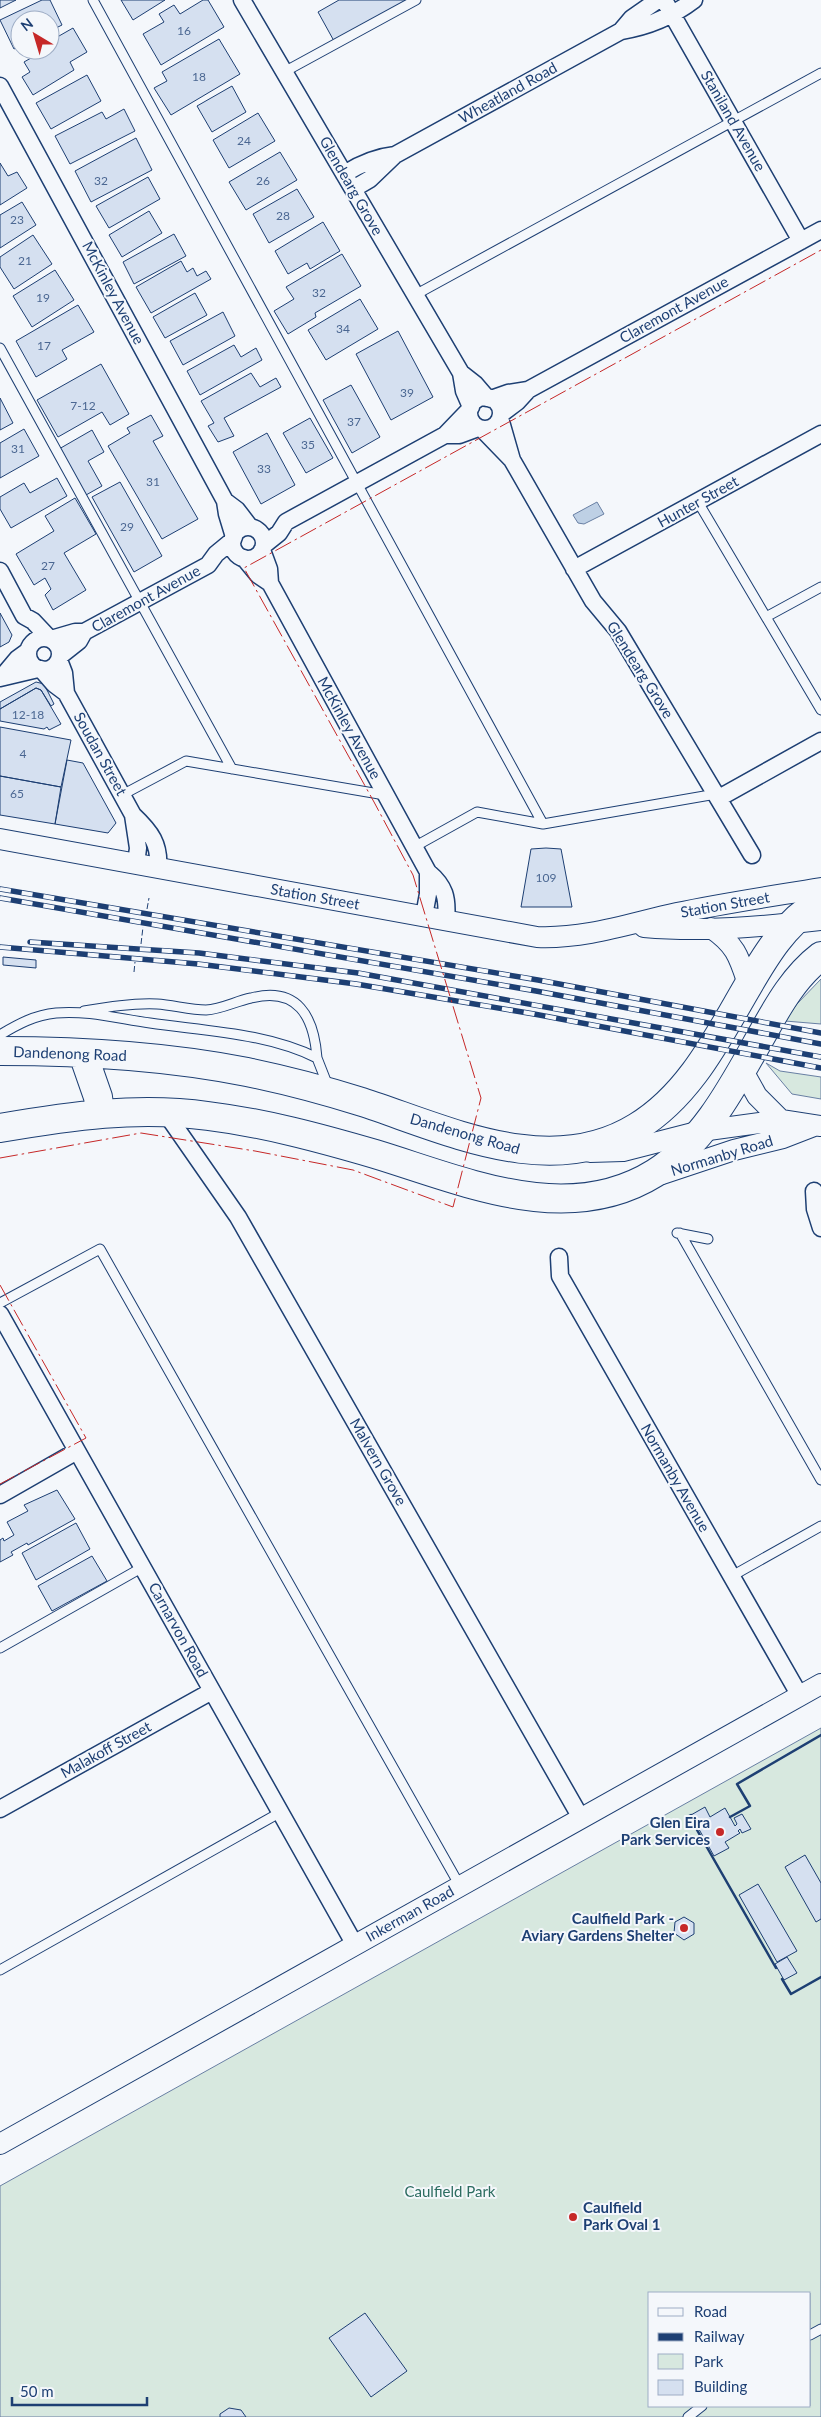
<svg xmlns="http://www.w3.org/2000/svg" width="821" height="2417" font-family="Lato,sans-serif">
<rect width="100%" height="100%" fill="#f4f7fb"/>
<path fill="#d7e8df" stroke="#687fa3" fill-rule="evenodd" d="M821,979V1024L785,1021L796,1005Z
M766,1063L780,1071L821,1077V1099L792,1094Z
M821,1728V2417H0V2186ZM650,2293H810V2406H650Z"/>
<path fill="#bed0e5" stroke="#687fa3" d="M597,502L604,514L584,524L578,523L573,515Z"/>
<path fill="#d5e0f0" stroke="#1d3f73" d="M0,0H16L0,8Z
M42,0H50L62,25L50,31V20H20V46L14,49L0,20Z
M121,0H165L133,20Z
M203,0H208L224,27L161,65L143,34L164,22L159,14L174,5L180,14Z
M339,0H407L334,41L318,12Z
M73,28L87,52L70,62L74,70L33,95L22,77L30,72L24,62L45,50H50V47L54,45L52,40Z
M219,39L240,74L171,115L154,88L167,81L162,72Z
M87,75L101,101L51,129L36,103Z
M232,86L246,112L212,132L197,106Z
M124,109L135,131L70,164L55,136L102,112L106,119Z
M258,113L275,141L229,168L213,140Z
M136,138L152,170L91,202L75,171Z
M280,152L297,180L246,210L229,182Z
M0,163L8,176L17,172L27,188L0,205Z
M148,177L160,199L109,228L96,206Z
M297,189L314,217L269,243L253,214Z
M22,202L36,225L0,248V215Z
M149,211L162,233L122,257L109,235Z
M323,222L340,251L310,269L307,263L288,274L275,251Z
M174,234L186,256L134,284L123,262Z
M33,235L52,264L14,289L0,267V257Z
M342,254L361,286L315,313L316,317L288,334L274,311L294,299L286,287Z
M181,261L187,272L193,268L197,276L206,271L211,279L151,313L136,287Z
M55,270L74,300L32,327L13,296Z
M195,293L207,315L165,338L153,317Z
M360,299L378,329L326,360L308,330Z
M78,305L94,332L62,350L67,359L36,377L16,341Z
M223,312L235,336L183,365L170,341Z
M398,331L433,397L391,420L356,354Z
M234,345L241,357L256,348L262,360L200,395L187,371Z
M101,364L129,414L110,425L102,412L58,437L37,400Z
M251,373L260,387L276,378L281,387L224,418L234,436L218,442L208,426L214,423L201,401Z
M351,385L380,437L352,453L323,400Z
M0,398L13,423L0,430Z
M151,415L163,436L153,441L198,519L162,539L108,446L130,433L127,428Z
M310,418L333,458L306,473L283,433Z
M24,429L39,456L0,478V443Z
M92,430L104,452L88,461L102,486L86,495L59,449Z
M267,433L295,485L261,504L233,452Z
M57,478L67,496L11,528L0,509V497L24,483L30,493Z
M120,482L162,556L134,572L92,497Z
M75,498L96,534L64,553L86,590L53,610L45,595L51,589L45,578L34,585L16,554L54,531L45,516Z
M0,613L12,635L9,642L0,647Z
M36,682L44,684L54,704L51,706L41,690L36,688L0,709V702Z
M36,688L41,690L61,724L49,730L47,727L44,729L0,721V709Z
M0,727L71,740L61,787L0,776Z
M67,760L83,763L116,823L108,833L55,824Z
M0,776L61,787L55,824L0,815Z
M546,848L561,849L572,907H521L531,849Z
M3,957L36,960V968L3,965Z
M57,1490L75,1519L28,1545L27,1543L11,1552L13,1555L0,1562V1540L3,1538L4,1541L14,1535L7,1522L28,1511L24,1505Z
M76,1523L90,1549L36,1580L22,1553Z
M92,1556L107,1581L52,1611L38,1586Z
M705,1807L710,1817L725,1808L735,1826L737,1824L734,1818L742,1814L751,1829L742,1833L740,1829L738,1831L740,1833L725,1842L729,1848L714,1856L691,1815Z
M805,1855L821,1883V1919L816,1922L785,1867Z
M758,1884L797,1951L777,1962L739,1895Z
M684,1917L694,1923V1934L684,1940L674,1933L675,1922Z
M787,1957L797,1973L784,1980L775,1964Z
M365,2313L407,2371L371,2397L329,2338Z
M229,2408L241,2410L246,2417H220V2414Z"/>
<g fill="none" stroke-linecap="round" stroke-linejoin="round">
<defs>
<path id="service" d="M93,0L543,824
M284,72L416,0
M415,295L821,73
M0,348L232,769
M698,502L821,710
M766,617L821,587
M122,795L186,761L385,795
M414,847L477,812L543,824L716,794
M84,1011C108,1007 132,1003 157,1004C173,1005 190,1010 206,1010C222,1009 236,1001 251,998C298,986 314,1017 317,1058
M0,1035C18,1024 35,1015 56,1013C87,1010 120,1019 150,1023C205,1031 267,1033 317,1058L328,1086
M677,1233L708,1239
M680,1233L821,1480
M0,1303L100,1249L460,1886
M732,1576L821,1526
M0,1648L143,1567
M0,1970L281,1812
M810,2335L821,2329
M688,2417L702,2406"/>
<path id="minor" d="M242,0L461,373L464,391L471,407
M664,0L801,241
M621,31C647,27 673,16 694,0
M0,86L225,501L227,514L234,537
M344,174C360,164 376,157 395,155
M353,189L370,179L395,155L621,31L632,18L658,0
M461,373L475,384L487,398
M469 413a16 16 0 1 1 32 0a16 16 0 1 1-32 0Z
M491,399L508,393L528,390L821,230
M501,414L517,402L528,390
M500,418L512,460
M482,429L512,460L593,601L618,631L752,855
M445,435H459L478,428
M225,501L237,510L250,527
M232 543a16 16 0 1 1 32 0a16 16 0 1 1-32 0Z
M264,545L279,533L286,522L445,435L470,409
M262,550L269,569L270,583L428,872C445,886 448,898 446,920
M244,558L258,575L270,583
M574,569L821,434
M0,571L24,616L33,621L49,638
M28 654a16 16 0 1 1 32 0a16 16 0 1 1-32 0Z
M51,639L75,632H84
M60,656L79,641L84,632L208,565L216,554L233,540
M59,660L64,673L66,693L133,815C151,832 160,844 158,868
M41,669L54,684L66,693
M2,677L17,659L28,651
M0,678L38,669
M719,798L821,741
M133,815L138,848L136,864
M424,916L428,894V872
M165,1112L238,1217L581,1818
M814,1191L815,1209L821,1228
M559,1257L560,1276L800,1696
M0,1314L355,1945
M0,1495L77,1451
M0,1809L212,1691"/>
<path id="tertiary" d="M0,839L537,937C586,939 631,923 677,913C725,903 773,896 821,888
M644,927C702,932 762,927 821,920
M711,928C736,945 739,957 748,984
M742,1069L757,1096L781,1120
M590,1152L623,1151L701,1131L781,1120L821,1126
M662,1174L734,1150L783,1138L814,1126
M0,2144L821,1684"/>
<path id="trunk" d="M0,1051C83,1051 166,1056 247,1072C286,1080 324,1090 362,1102C448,1130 550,1181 637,1127C688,1096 716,1041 745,991C765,956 785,922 821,901
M83,1054L98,1097L100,1113
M0,1128C70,1116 138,1106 208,1116C265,1123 320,1138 375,1154C464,1181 567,1228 655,1173C706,1141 735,1082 764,1031C779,1004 795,976 821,956"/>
</defs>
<use href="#service" stroke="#1d3f73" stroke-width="11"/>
<use href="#minor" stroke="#1d3f73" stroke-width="19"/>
<use href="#tertiary" stroke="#1d3f73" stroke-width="22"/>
<use href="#trunk" stroke="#1d3f73" stroke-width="30"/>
<use href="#service" stroke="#f4f7fb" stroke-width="9"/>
<use href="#minor" stroke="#f4f7fb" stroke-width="16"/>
<use href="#tertiary" stroke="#f4f7fb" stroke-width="20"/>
<use href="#trunk" stroke="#f4f7fb" stroke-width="28"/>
<defs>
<path id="rail" d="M0,889L538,980L821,1033
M0,898L536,991L821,1044
M30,942L199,953L358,973L821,1057
M0,947L198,964L356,984L534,1014L821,1068"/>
</defs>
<use href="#rail" stroke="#1d3f73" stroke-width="5.5"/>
<use href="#rail" stroke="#f4f7fb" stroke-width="4" stroke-dasharray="11" stroke-linecap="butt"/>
<path stroke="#1d3f73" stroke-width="1" stroke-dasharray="6 2.5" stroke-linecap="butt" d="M147,909L149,898
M141,944L143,927
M134,972L135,962"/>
<path stroke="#1d3f73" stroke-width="2.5" d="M691,1815L689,1816L776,1968
M730,1817L750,1806L737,1784L821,1735
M782,1979L791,1994L821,1977"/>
<path stroke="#c62828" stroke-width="1" stroke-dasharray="18 4 2.5 4" stroke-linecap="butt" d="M0,1158L141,1133L255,1151L353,1170L453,1207L481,1098L413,875L374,802L244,568L821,250
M0,1285L86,1438L0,1484"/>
</g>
<g fill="#c62828" stroke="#f4f7fb" stroke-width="2">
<circle cx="720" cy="1832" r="5"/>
<circle cx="684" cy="1928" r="5"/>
<circle cx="573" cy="2217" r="5"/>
</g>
<g text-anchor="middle" stroke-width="4" stroke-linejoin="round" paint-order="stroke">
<g font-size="12" fill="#4b6792">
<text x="184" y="35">16</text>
<text x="199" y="81">18</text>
<text x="244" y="145">24</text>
<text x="101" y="185">32</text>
<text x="263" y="185">26</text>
<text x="283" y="220">28</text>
<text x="17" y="224">23</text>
<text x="25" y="265">21</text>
<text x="319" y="297">32</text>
<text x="43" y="302">19</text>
<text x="343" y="333">34</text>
<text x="44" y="350">17</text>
<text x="407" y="397">39</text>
<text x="83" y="410">7-12</text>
<text x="354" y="426">37</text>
<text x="308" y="449">35</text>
<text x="18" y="453">31</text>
<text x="264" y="473">33</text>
<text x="153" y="486">31</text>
<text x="127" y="531">29</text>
<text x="48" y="570">27</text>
<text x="28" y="719">12-18</text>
<text x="23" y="758">4</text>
<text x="17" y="798">65</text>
<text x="546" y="882">109</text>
</g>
<g font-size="15" fill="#1d3f73" stroke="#f4f7fb">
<text transform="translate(508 93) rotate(-29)" y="5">Wheatland Road</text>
<text transform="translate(733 121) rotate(60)" y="5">Staniland Avenue</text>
<text transform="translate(351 186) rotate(60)" y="5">Glendearg Grove</text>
<text transform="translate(113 293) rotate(62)" y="5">McKinley Avenue</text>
<text transform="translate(674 310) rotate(-29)" y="5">Claremont Avenue</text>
<text transform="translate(698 502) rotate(-29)" y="5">Hunter Street</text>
<text transform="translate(146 599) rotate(-29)" y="5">Claremont Avenue</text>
<text transform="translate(640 670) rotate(58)" y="5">Glendearg Grove</text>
<text transform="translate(349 728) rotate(61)" y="5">McKinley Avenue</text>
<text transform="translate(100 754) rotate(61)" y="5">Soudan Street</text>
<text transform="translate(315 897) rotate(10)" y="5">Station Street</text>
<text transform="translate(725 905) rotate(-10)" y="5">Station Street</text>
<text transform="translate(70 1054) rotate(2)" y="5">Dandenong Road</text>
<text transform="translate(465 1134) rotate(16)" y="5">Dandenong Road</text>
<text transform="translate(722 1156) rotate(-17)" y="5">Normanby Road</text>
<text transform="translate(378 1462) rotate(60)" y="5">Malvern Grove</text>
<text transform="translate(675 1478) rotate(60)" y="5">Normanby Avenue</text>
<text transform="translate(178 1630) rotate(61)" y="5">Carnarvon Road</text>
<text transform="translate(106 1750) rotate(-29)" y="5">Malakoff Street</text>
<text transform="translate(410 1914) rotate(-29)" y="5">Inkerman Road</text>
</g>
<g font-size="15" font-weight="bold" fill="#1d3f73" stroke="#f4f7fb" text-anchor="end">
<text x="710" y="1828">Glen Eira<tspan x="710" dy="17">Park Services</tspan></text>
<text x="674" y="1924">Caulfield Park -<tspan x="674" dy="17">Aviary Gardens Shelter</tspan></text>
<text x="583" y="2213" text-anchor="start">Caulfield<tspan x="583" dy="17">Park Oval 1</tspan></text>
</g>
<g font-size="15" fill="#2c6c60" stroke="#f4f7fb">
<text x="450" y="2197">Caulfield Park</text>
</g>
</g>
<rect x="648" y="2292" width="162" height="115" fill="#f4f7fb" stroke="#9eadc5"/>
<rect x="658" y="2308" width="25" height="8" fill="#f4f7fb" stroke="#9eadc5"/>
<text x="694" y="2317" font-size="15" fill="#1d3f73">Road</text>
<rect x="658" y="2333" width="25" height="8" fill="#1d3f73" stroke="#9eadc5"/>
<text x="694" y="2342" font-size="15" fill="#1d3f73">Railway</text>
<rect x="658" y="2354" width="25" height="15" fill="#d7e8df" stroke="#9eadc5"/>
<text x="694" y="2367" font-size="15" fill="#1d3f73">Park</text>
<rect x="658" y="2380" width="25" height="15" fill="#d5e0f0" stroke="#9eadc5"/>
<text x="694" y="2392" font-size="15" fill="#1d3f73">Building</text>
<g transform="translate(35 35) rotate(322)"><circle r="24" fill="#f4f7fb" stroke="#9eadc5"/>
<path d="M0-4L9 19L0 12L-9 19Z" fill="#c62828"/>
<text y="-8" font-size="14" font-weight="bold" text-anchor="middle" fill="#1d3f73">N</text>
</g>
<path d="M12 2397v8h135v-8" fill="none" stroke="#1d3f73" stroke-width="2.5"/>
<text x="20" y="2397" font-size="15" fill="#1d3f73" stroke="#f4f7fb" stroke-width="4" paint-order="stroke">50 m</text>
</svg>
